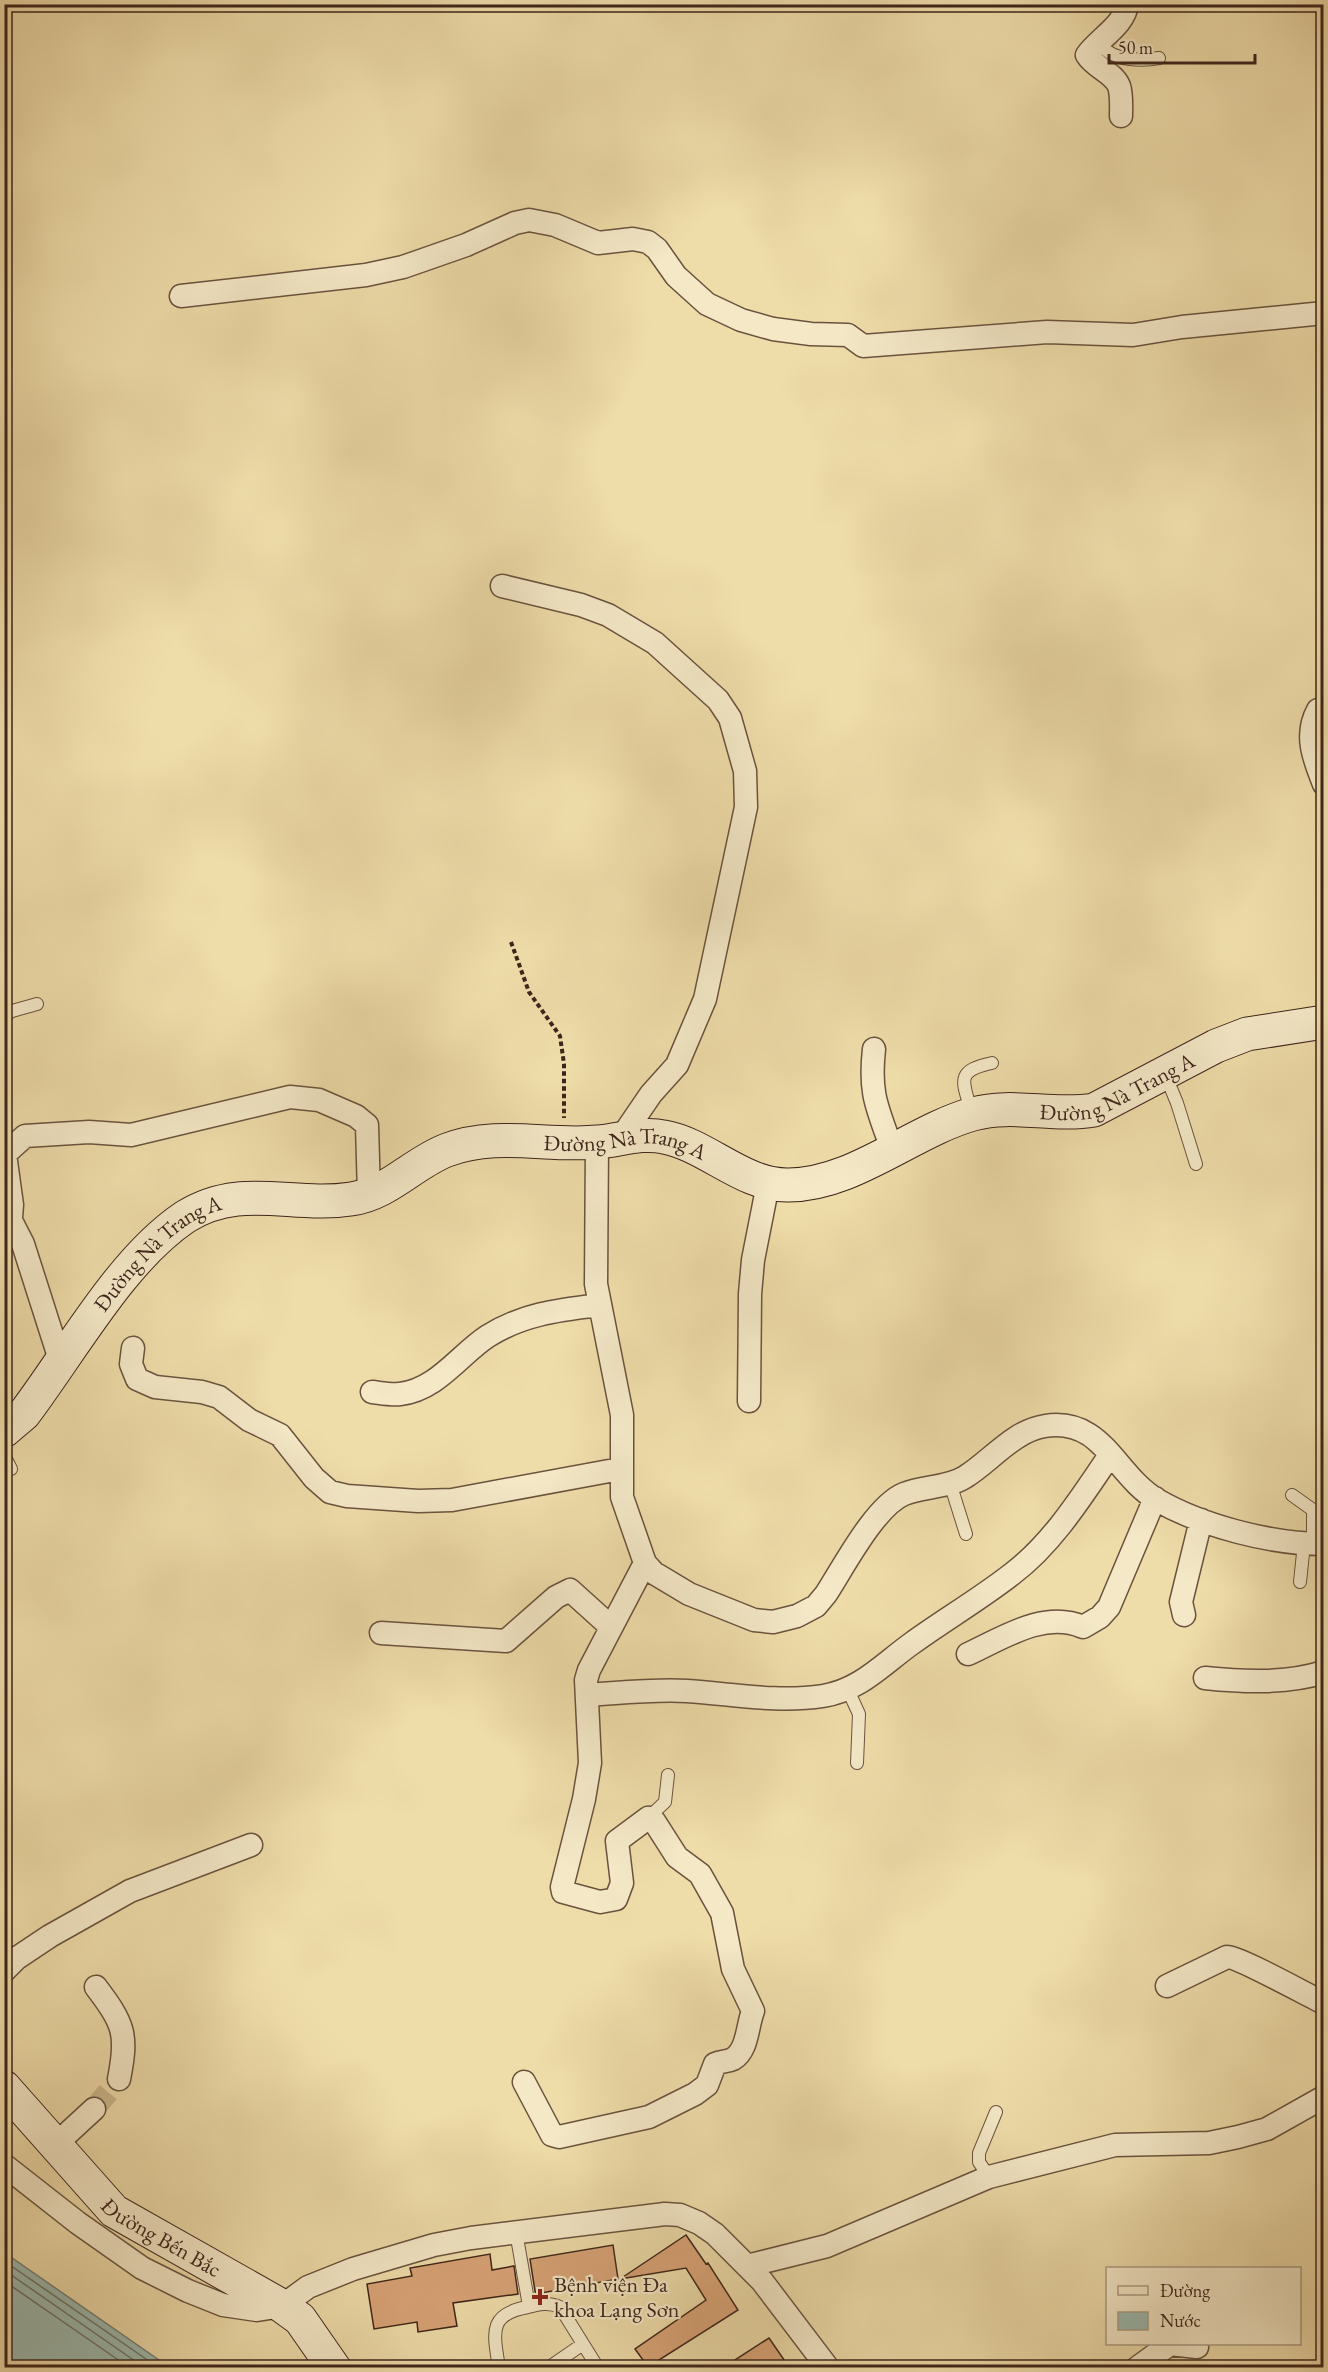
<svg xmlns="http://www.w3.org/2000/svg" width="1328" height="2372" font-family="'EB Garamond',serif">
<rect width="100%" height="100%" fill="#eedca9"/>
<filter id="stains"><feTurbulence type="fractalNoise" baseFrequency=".00333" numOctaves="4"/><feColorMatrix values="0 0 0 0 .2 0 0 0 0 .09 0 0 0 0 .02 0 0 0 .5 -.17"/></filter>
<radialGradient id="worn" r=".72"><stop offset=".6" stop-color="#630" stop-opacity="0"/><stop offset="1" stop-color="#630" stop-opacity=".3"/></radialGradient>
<path fill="#9bbab0" stroke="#767e74" stroke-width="1.5" d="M5,2253L169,2367H5Z"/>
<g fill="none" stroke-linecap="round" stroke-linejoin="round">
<path stroke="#6c7066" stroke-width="1.5" d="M4,2261L159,2368
M4,2270L145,2368
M4,2281L130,2368"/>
</g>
<path fill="#d8a376" stroke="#3e251b" stroke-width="1.5" d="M686,2235L706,2264L708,2263L738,2310L648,2367L635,2349L706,2300L686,2268L620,2279Z
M613,2245L618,2279L536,2294L535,2291L530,2259Z
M490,2254L492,2270L514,2266L518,2294L453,2303L457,2326L418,2332L417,2322L374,2329L367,2284L412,2276L410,2268Z
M769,2338L789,2367H724Z"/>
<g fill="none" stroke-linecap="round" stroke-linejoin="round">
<path stroke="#cbb78d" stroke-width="22" stroke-dasharray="22 11" stroke-linecap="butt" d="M94,2109L119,2079"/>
<defs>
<path id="lane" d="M1102,39V46C1113,61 1143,61 1159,58
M4,1016L12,1011L37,1004
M1165,1074L1177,1103L1196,1164
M972,1113C963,1082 954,1071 992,1063
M4,1455L11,1469
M950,1483L966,1534
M1292,1495L1313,1510V1544
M1300,1582L1304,1544
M848,1690L859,1714L857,1763
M648,1818L665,1802L668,1775
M989,2177L979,2162V2153L996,2112
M516,2232L529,2306
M499,2368C494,2334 487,2314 528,2307C539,2304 549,2302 560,2307L598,2368
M548,2368L583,2344"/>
<path id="street" d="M1121,116C1121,107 1122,95 1119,86C1113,72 1095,68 1087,55C1098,39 1125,25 1127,4
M181,296L366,275L403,267L466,245L515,223L529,220L555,225L598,243L633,239L648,242L657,249L676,276L707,304L741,320L773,329L811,334L848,335L863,346L1047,332L1133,335L1182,327L1324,313
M502,586L581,605L608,615L655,643L718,700L730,718L745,771L746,807L705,999L677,1065L651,1094L621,1138
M1318,710C1304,735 1314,759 1324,784
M874,1049C869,1094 877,1107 892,1149
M597,1142L596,1284L622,1415V1497L645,1563L654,1573L689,1594L754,1620L773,1622L797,1616L816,1606L826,1594C843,1568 875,1506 904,1494C923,1486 948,1488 965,1477C991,1461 1013,1431 1045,1426C1103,1417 1115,1475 1157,1500C1202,1526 1271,1544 1324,1544
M4,1207L23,1244L61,1363
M11,1217L12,1205L5,1154L25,1136L89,1132L131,1135L290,1097L319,1100L356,1116L367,1125L369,1195
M133,1348L131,1364L137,1379L155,1387L202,1392L219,1397L249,1420L280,1435L314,1478L330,1492L347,1496L418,1501L452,1500L620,1469
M372,1392C381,1393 391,1395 400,1394C437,1390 460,1354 488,1336C523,1314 559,1310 599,1305
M749,1401L750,1294L753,1260L768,1184
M1184,1615L1181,1602L1201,1520
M381,1633L506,1641L556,1597L570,1590L611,1627
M968,1654C1003,1638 1044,1610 1083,1627L1100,1617L1109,1607L1155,1498
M1205,1678C1244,1682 1286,1684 1324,1672
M587,1695C620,1693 654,1689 687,1691C733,1694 777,1703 823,1696C860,1690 882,1665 911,1644C944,1620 980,1599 1012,1574C1053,1543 1082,1496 1110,1455
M4,1971L17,1958L50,1936L130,1891L251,1845
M1167,1986L1227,1957C1239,1957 1307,1995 1324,2003
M96,1987C124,2024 128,2034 119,2079
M524,2082L552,2135L559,2137L649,2117L695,2094L707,2085L715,2064C721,2061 727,2062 733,2059C748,2050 747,2026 753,2011L733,1969L722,1913L700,1874L677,1857L654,1821L648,1818L617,1841L622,1883L616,1899L600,1902L563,1892L562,1887L584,1799L590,1763L586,1680L589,1670L645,1563
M55,2145L94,2109
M4,2165L78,2223L142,2268L188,2291L223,2305L257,2310L282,2306L308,2287L353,2269L434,2245L471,2238L665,2214L680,2215L699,2223L715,2234L762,2281L828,2368
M747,2266L827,2246L989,2177L1115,2145L1209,2143L1238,2137L1267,2129L1324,2097
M1137,2368L1170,2344L1197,2347"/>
<g id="secondary">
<path id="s1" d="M4,1431L24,1414C71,1352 121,1260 185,1217C240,1182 292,1208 351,1199C388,1194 413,1163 447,1150C497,1131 547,1147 598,1142C620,1140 642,1132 664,1137C707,1145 742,1185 787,1185C852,1186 912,1131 973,1114C1013,1103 1053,1117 1094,1110L1216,1046L1247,1034L1324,1022"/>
<path id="s2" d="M4,2087L114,2211L282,2306L300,2319L334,2368"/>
</g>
</defs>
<use href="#lane" stroke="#6a533e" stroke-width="14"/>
<use href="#street" stroke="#6a533e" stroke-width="25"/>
<use href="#secondary" stroke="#3e251b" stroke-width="35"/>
<path stroke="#3e251b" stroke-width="4" stroke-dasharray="4.5 3" stroke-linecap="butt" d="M511,942L529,992L560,1036L564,1064V1118"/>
<use href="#lane" stroke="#f4e8c7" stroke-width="12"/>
<use href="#street" stroke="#f4e8c7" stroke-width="22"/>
<use href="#secondary" stroke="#f4e8c7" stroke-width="33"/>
</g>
<path fill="#8f2418" stroke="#f4e8c7" stroke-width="2" d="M537 2288h6v6h6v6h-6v6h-6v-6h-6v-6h6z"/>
<g text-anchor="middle" stroke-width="4.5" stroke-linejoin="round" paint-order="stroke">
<g font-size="22" fill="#3e251b" stroke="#f4e8c7">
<text dy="8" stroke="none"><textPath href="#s1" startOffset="1263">Đường Nà Trang A</textPath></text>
<text dy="8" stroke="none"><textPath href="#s1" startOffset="741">Đường Nà Trang A</textPath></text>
<text dy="8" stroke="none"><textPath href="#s1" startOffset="238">Đường Nà Trang A</textPath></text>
<text dy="8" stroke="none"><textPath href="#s2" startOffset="220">Đường Bến Bắc</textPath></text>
</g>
<g font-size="22" fill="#3e251b" stroke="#f4e8c7" text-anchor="start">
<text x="554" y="2292">Bệnh viện Đa<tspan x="554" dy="25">khoa Lạng Sơn</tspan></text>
</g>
</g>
<rect width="1328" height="2372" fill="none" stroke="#eedca9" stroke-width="24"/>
<rect x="6" y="6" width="1316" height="2360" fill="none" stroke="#3e251b" stroke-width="3"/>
<rect x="12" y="12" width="1304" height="2348" fill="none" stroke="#3e251b" stroke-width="1.5"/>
<rect x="1106" y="2267" width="195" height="78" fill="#f4e8c7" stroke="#ab9a82" stroke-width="1.5"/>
<rect x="1118" y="2286" width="30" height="9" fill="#f4e8c7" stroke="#ab9a82" stroke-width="1.5"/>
<text x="1160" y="2297" font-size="18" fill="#3e251b">Đường</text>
<rect x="1118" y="2312" width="30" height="18" fill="#9bbab0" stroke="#ab9a82" stroke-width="1.5"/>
<text x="1160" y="2327" font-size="18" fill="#3e251b">Nước</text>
<path d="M1109 54v9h146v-9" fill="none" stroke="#3e251b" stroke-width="3"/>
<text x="1118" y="54" font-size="18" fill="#3e251b" stroke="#f4e8c7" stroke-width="4.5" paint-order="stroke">50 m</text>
<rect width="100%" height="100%" filter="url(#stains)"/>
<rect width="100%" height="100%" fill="url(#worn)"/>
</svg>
